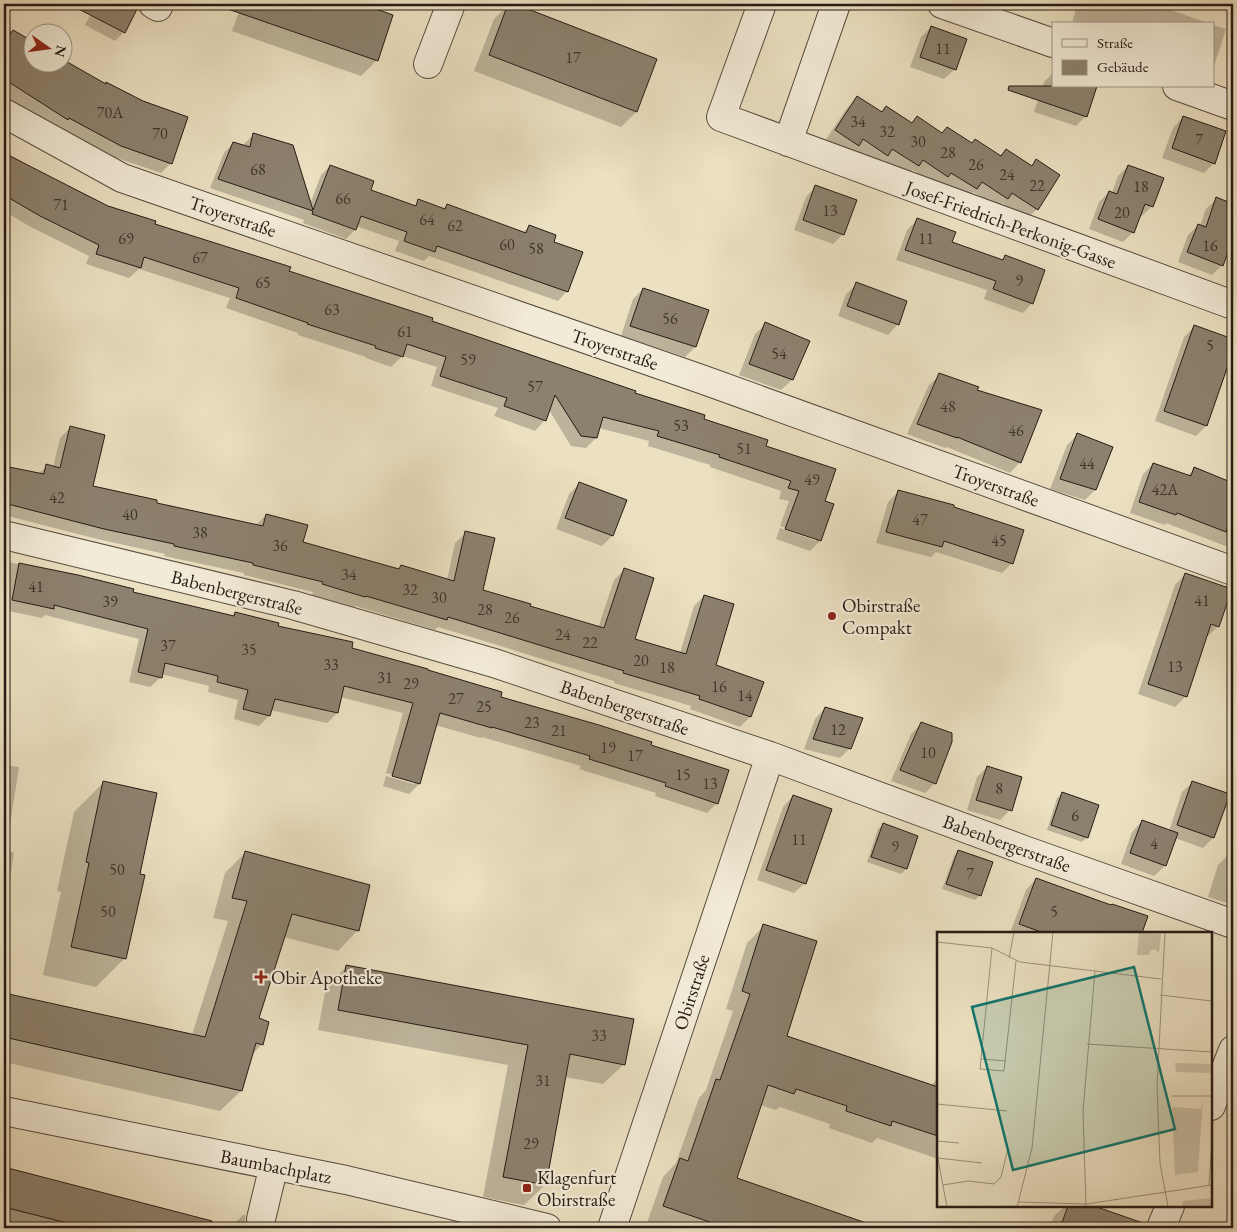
<svg xmlns="http://www.w3.org/2000/svg" width="1237" height="1232" font-family="'EB Garamond',serif">
<rect width="100%" height="100%" fill="#ebe0c1"/>
<filter id="stains"><feTurbulence type="fractalNoise" baseFrequency=".004" numOctaves="4"/><feColorMatrix values="0 0 0 0 .2 0 0 0 0 .09 0 0 0 0 .02 0 0 0 .5 -.17"/></filter>
<radialGradient id="worn" r=".72"><stop offset=".6" stop-color="#630" stop-opacity="0"/><stop offset="1" stop-color="#630" stop-opacity=".3"/></radialGradient>
<path fill="#cabfa4" stroke="#786d5c" d="M4,1207L87,1228H4Z"/>
<path fill="#0003" d="M4,4H13L4,21Z
M96,4H136L137,7L124,32L115,41L85,25Z
M242,4H358L392,15L377,60L361,76L232,31Z
M509,4H511L656,59L636,112L621,127L474,71L494,19Z
M1077,4H1163L1162,7L1211,24H1072Z
M1213,25L1226,29L1215,63L1213,65Z
M4,26L32,43V62L171,163L161,173L111,156L58,128L57,129L4,95Z
M931,27L955,69L944,79L910,67L921,37Z
M1053,73V86L1086,116L1076,126L1034,112L1044,82Z
M857,98L881,113L886,107L911,124L917,118L941,134L972,144L999,157L1006,150L1031,166L1036,161L1037,209L1027,219L1002,203L997,208L973,192L966,199L941,183L937,186L913,170L907,176L883,160L877,165L853,150L847,155L825,141L847,108Z
M1183,117L1214,163L1204,173L1162,158L1173,128Z
M254,134L310,204L321,175L330,166L369,191L413,207L419,201L443,209L447,205L522,233L529,227L552,242L567,291L558,301L429,256L424,261L395,251L399,241L356,226L355,230L346,239L303,223L304,220L210,188L224,153L233,143L244,146V144Z
M4,151L23,162L22,163L107,207L153,225L633,394L702,420L764,446L823,501L833,505L820,541L810,551L776,539L780,528L816,541V538L780,526L789,501L779,499L781,491L710,467V465L648,446L649,441L599,428L596,438L586,448L571,446L549,410L545,420L535,431L494,416L498,408L431,386L437,367L402,356L391,367L366,358V357L298,335V333L226,308L230,298L139,269L129,278L86,264L89,256L29,226L4,211Z
M1128,166L1152,206L1142,216L1140,215L1133,232L1123,242L1089,229L1099,202L1109,192L1112,193L1118,176Z
M816,186L843,234L833,244L794,230L806,197Z
M1217,199L1233,205V246L1230,249L1228,248L1222,265L1212,275L1178,262L1188,235L1198,225L1200,226L1206,209Z
M917,220L951,243L1002,260L1005,257L1032,303L1023,313L984,299L987,290L896,260L907,230Z
M857,284L898,324L888,335L838,316L846,294Z
M643,289L707,310L695,347L685,357L621,336L633,299Z
M766,324L808,342L792,380L781,390L739,375L755,334Z
M1194,327L1233,340V347L1206,426L1196,436L1155,421L1184,337Z
M940,375L976,391L1020,462L1010,473L947,447L945,448L907,434L929,385Z
M70,428L92,487L155,504L255,526L266,515L302,543L398,570L401,567L447,580L455,543L466,533L482,590L529,606L598,628L614,580L624,570L633,640L680,653L694,606L704,596L715,666L750,717L740,727L690,709L691,706L614,683V681L438,627L435,630L355,606L354,607L312,595L313,592L244,575V573L164,556L165,554L93,538L4,515V467L38,474L47,466L53,467L60,438Z
M1077,435L1095,490L1085,500L1050,489L1067,445Z
M1153,464L1187,476L1194,469L1233,484V549L1166,523L1165,525L1130,513L1143,474Z
M579,484L625,501L612,536L602,546L556,529L569,494Z
M899,491L1012,563L1002,573L936,552L931,557L876,543L888,502Z
M4,561L78,577L132,593L232,617L235,613L350,649L426,671L499,698L650,746L717,803L707,813L655,796L656,793L579,769L581,766L482,737L481,738L435,725L419,784L409,794L383,786L386,776L414,784V781L386,773L403,713L340,697L337,713L327,723L270,710L269,716L259,726L234,719L238,700L208,692L209,686L161,674V677L150,687L129,682L139,639L45,615L42,618L4,610Z
M1185,574L1218,626L1208,636L1200,634L1198,658L1185,697L1175,707L1138,694L1175,585Z
M825,708L850,748L840,758L804,749L815,719Z
M921,724L935,783L925,793L891,781L911,734Z
M4,765L19,767L6,851L14,852L4,918Z
M987,767L1010,810L1000,820L967,810L977,777Z
M1193,782L1213,838L1203,848L1175,838L1165,866L1154,876L1121,864L1132,832L1142,821L1169,831L1182,792Z
M103,783L125,958L96,987L43,975L61,892L57,891L74,812Z
M1062,794L1087,837L1082,842L1047,830L1057,798Z
M793,796L805,883L794,893L757,880L783,807Z
M883,825L917,836L906,869L901,874L867,862L878,829Z
M958,851L980,895L975,900L942,889L954,856Z
M246,852L358,930L338,951L284,937L257,1019L262,1044L252,1055L241,1091L220,1111L4,1062V994L192,1035L228,921L213,918L225,873Z
M1228,855L1233,856V905L1208,897L1218,865Z
M1036,879L1111,907L1147,917L1141,933H1010L1026,890Z
M764,926L785,1036L931,1086L936,1080L938,1081V1159L877,1138L872,1143L829,1128L830,1124L780,1107L776,1110L760,1105L735,1179L879,1228H661L647,1223L663,1177L676,1163L699,1098L706,1090L733,1011L726,1009L747,943Z
M346,967L624,1064L603,1084L565,1077L545,1185L524,1205L483,1197L508,1065L318,1030L326,987Z
M1211,1002L1214,1003L1211,1013Z
M4,1169L231,1227L243,1215H245V1223L248,1228H4Z
M1065,1206H1091L1117,1215L1112,1228H1050L1054,1216Z
M276,1224L289,1228H273Z"/>
<path fill="#8c816e" stroke="#261b15" d="M69,4H137L138,7L125,33Z
M223,4H362L393,15L378,61L222,7Z
M508,4H515L657,59L637,112L489,55Z
M931,26L967,39L956,70L920,57Z
M13,30L32,41V62H62V59L106,84V82L143,101L188,117L172,164L121,146L69,118L68,120L4,79V45Z
M1009,86H1097L1087,117L1008,90Z
M857,96L882,112L886,106L912,123L917,116L942,133L947,127L972,143L975,139L1001,156L1006,149L1032,166L1036,159L1060,175L1038,210L1012,193L1008,199L982,182L977,189L951,173L948,177L923,160L919,166L892,149L888,156L863,139L859,146L835,130Z
M1183,116L1226,131L1215,164L1172,148Z
M253,133L293,145L313,210L330,165L374,181L371,190L416,206L418,199L445,209L447,204L526,233L529,225L556,235L554,242L583,252L568,292L437,246L435,252L404,241L407,232L361,216L356,230L312,214L313,211L218,179L233,142L250,147Z
M4,153L108,206L156,221L155,224L291,267L289,271L433,318L432,321L636,391L635,393L705,415L704,419L768,440L766,446L836,469L825,501L834,504L821,541L785,529L799,491L788,488L791,481L719,457L720,455L657,436L659,431L603,417L597,438L581,436L555,395L546,421L504,406L507,398L440,376L446,357L407,344L403,357L375,348L376,346L307,324L308,323L236,298L239,288L144,257L141,268L96,254L99,245L40,216L4,195Z
M1128,165L1164,178L1153,207L1145,204L1134,233L1098,219L1109,191L1117,194Z
M815,185L857,200L844,235L803,220Z
M1216,197L1233,204V238L1223,266L1187,252L1198,224L1206,227Z
M917,218L956,232L952,242L1003,260L1005,255L1045,270L1033,304L993,289L996,281L905,250Z
M856,282L907,301L899,325L847,306Z
M643,288L709,310L696,347L630,326Z
M765,322L810,341L793,380L749,364Z
M1194,325L1233,339V351L1207,426L1164,411Z
M939,373L979,387L977,390L1042,410L1021,463L957,437V438L917,424Z
M70,426L105,435L93,486L157,500V503L263,526L266,514L308,525L303,542L399,569L401,565L454,581L465,531L495,538L483,590L531,604L530,606L604,628L624,568L654,578L635,639L686,654L704,595L734,604L716,665L764,682L751,717L699,699L700,696L623,673L624,671L448,617L447,620L366,596L365,597L322,584L323,582L253,565V563L174,546V544L104,529L4,503V466L44,474L46,464L60,468Z
M1077,433L1113,447L1096,490L1060,479Z
M1153,463L1191,476L1194,467L1233,483V512L1226,532L1177,513L1176,515L1139,502Z
M579,482L627,500L613,536L565,518Z
M898,490L954,505V507L1024,530L1013,564L944,541L942,547L886,532Z
M19,563L78,575L134,589L133,592L234,616L235,612L279,623L278,626L353,642L352,648L428,669V670L502,692L501,697L599,725L652,742L651,745L729,770L718,804L665,786L666,783L589,759L590,756L492,727V728L440,713L420,784L392,776L413,703L344,686L338,713L275,699L270,716L243,709L248,690L217,682L218,676L165,663L162,678L138,672L148,629L54,605V609L12,600Z
M1185,573L1232,589L1219,627L1211,624L1187,697L1148,684Z
M825,707L863,718L851,749L813,739Z
M921,722L952,733V742L936,784L900,770Z
M987,766L1022,777L1012,811L976,800Z
M103,781L157,793L140,874L145,875L126,959L71,947L89,863L86,862Z
M1192,781L1230,794L1214,838L1177,825Z
M1062,792L1099,805L1088,838L1051,825Z
M793,795L832,809L806,884L766,870Z
M1142,820L1178,833L1166,866L1130,853Z
M883,823L918,836L907,869L871,857Z
M958,850L993,862L981,896L946,884Z
M245,851L370,885L359,931L292,914L259,1018L269,1022L263,1045L256,1043L242,1091L4,1037V993L205,1037L247,901L232,898Z
M1036,878L1111,905L1112,904L1148,916L1142,933H1044L1019,924Z
M763,924L817,941L787,1036L938,1087V1136L892,1121L891,1126L846,1111L847,1106L796,1089L794,1094L768,1085L737,1178L872,1225V1228H727L663,1206L680,1158L688,1161L716,1079L720,1080L750,994L742,991Z
M346,965L634,1019L625,1065L570,1054L546,1185L503,1177L528,1045L338,1010Z
M4,1167L212,1221L211,1228H87L4,1207Z
M1068,1206H1094L1146,1224V1228H1060Z"/>
<g fill="none" stroke-linecap="round" stroke-linejoin="round">
<defs>
<path id="minor" d="M153,4L158,7
M762,4L721,117L1233,305
M942,4L1053,43
M428,64L451,4
M1177,86L1233,106
M4,113L122,178L701,379L1233,571
M788,142L836,4
M4,535L293,605L494,663L770,756L1024,850L1233,924
M1211,1106L1233,1050
M4,1111L346,1180L547,1228
M261,1219L274,1165
M612,1228L770,756
M1161,1228L1170,1206"/>
</defs>
<use href="#minor" stroke="#574c40" stroke-width="30"/>
<use href="#minor" stroke="#f2ebd7" stroke-width="28"/>
</g>
<g fill="#8f2418" stroke="#f2ebd7" stroke-width="2">
<circle cx="832" cy="616" r="5"/>
<path d="M258.5 969.5h5v5h5v5h-5v5h-5v-5h-5v-5h5z"/>
<rect x="522" y="1183" width="10" height="10" rx="2.5"/>
</g>
<g text-anchor="middle" stroke-width="4.5" stroke-linejoin="round" paint-order="stroke">
<g font-size="16" fill="#40342b">
<text x="943" y="54">11</text>
<text x="573" y="63">17</text>
<text x="110" y="118">70A</text>
<text x="858" y="127">34</text>
<text x="887" y="137">32</text>
<text x="160" y="139">70</text>
<text x="1199" y="145">7</text>
<text x="918" y="147">30</text>
<text x="948" y="158">28</text>
<text x="976" y="170">26</text>
<text x="258" y="175">68</text>
<text x="1007" y="180">24</text>
<text x="1037" y="191">22</text>
<text x="1141" y="192">18</text>
<text x="343" y="204">66</text>
<text x="61" y="210">71</text>
<text x="830" y="216">13</text>
<text x="1122" y="218">20</text>
<text x="427" y="225">64</text>
<text x="455" y="231">62</text>
<text x="126" y="244">69</text>
<text x="926" y="244">11</text>
<text x="507" y="250">60</text>
<text x="1210" y="251">16</text>
<text x="536" y="254">58</text>
<text x="200" y="263">67</text>
<text x="1019" y="286">9</text>
<text x="263" y="288">65</text>
<text x="332" y="315">63</text>
<text x="670" y="324">56</text>
<text x="405" y="337">61</text>
<text x="1210" y="351">5</text>
<text x="779" y="359">54</text>
<text x="468" y="365">59</text>
<text x="535" y="392">57</text>
<text x="948" y="412">48</text>
<text x="681" y="431">53</text>
<text x="1016" y="436">46</text>
<text x="744" y="454">51</text>
<text x="1087" y="469">44</text>
<text x="812" y="485">49</text>
<text x="1165" y="495">42A</text>
<text x="57" y="503">42</text>
<text x="130" y="520">40</text>
<text x="920" y="525">47</text>
<text x="200" y="538">38</text>
<text x="999" y="546">45</text>
<text x="280" y="551">36</text>
<text x="349" y="580">34</text>
<text x="36" y="592">41</text>
<text x="410" y="595">32</text>
<text x="439" y="603">30</text>
<text x="1202" y="606">41</text>
<text x="110" y="607">39</text>
<text x="485" y="615">28</text>
<text x="512" y="623">26</text>
<text x="563" y="640">24</text>
<text x="590" y="648">22</text>
<text x="168" y="651">37</text>
<text x="249" y="655">35</text>
<text x="641" y="666">20</text>
<text x="331" y="670">33</text>
<text x="1175" y="672">13</text>
<text x="667" y="673">18</text>
<text x="385" y="683">31</text>
<text x="411" y="689">29</text>
<text x="719" y="692">16</text>
<text x="745" y="701">14</text>
<text x="456" y="704">27</text>
<text x="484" y="712">25</text>
<text x="532" y="728">23</text>
<text x="838" y="735">12</text>
<text x="559" y="736">21</text>
<text x="608" y="753">19</text>
<text x="928" y="758">10</text>
<text x="635" y="761">17</text>
<text x="683" y="780">15</text>
<text x="710" y="789">13</text>
<text x="999" y="794">8</text>
<text x="1075" y="821">6</text>
<text x="799" y="845">11</text>
<text x="1154" y="849">4</text>
<text x="895" y="852">9</text>
<text x="117" y="875">50</text>
<text x="970" y="879">7</text>
<text x="108" y="917">50</text>
<text x="1054" y="917">5</text>
<text x="599" y="1041">33</text>
<text x="543" y="1086">31</text>
<text x="531" y="1149">29</text>
</g>
<g font-size="19" fill="#261b15" stroke="#f2ebd7">
<text transform="translate(233 216) rotate(19)" y="7">Troyerstraße</text>
<text transform="translate(1011 224) rotate(20)" y="7">Josef-Friedrich-Perkonig-Gasse</text>
<text transform="translate(615 349) rotate(19)" y="7">Troyerstraße</text>
<text transform="translate(996 485) rotate(20)" y="7">Troyerstraße</text>
<text transform="translate(237 592) rotate(14)" y="7">Babenbergerstraße</text>
<text transform="translate(625 707) rotate(19)" y="7">Babenbergerstraße</text>
<text transform="translate(1007 843) rotate(20)" y="7">Babenbergerstraße</text>
<text transform="translate(691 992) rotate(-72)" y="7">Obirstraße</text>
<text transform="translate(276 1166) rotate(11)" y="7">Baumbachplatz</text>
</g>
<g font-size="19" fill="#261b15" stroke="#f2ebd7" text-anchor="start">
<text x="842" y="612">Obirstraße<tspan x="842" dy="22">Compakt</tspan></text>
<text x="271" y="984">Obir Apotheke</text>
<text x="537" y="1184">Klagenfurt<tspan x="537" dy="22">Obirstraße</tspan></text>
</g>
</g>
<g transform="translate(937 932)">
<rect width="275" height="275" fill="#ebe0c1"/>
<path d="M202,0L224,2L222,21L218,17L213,19L212,23H200ZM238,131L274,132L273,141L239,140ZM266,166L261,240L238,243L235,175L264,177ZM275,266V275H245L246,269Z" fill="#cabfa4"/>
<path fill="none" stroke="#9c917c" stroke-width="1" d="M228,0L220,154L223,231L231,275M0,10L55,16L83,30L224,47M55,16L43,137L67,139L79,29M72,26L77,0M223,63L275,69M150,112L275,120M44,127L69,129M235,164H275M0,172L70,179M0,209L22,211M0,222L10,275M1,226L45,231M6,253L31,249L57,252L64,245L71,217M272,253L275,207M81,270L149,272L275,253M80,275L95,216L116,0M149,275L146,179L158,39"/>
<path fill="#0f766e" fill-opacity="0.15" stroke="#0f766e" stroke-width="2.5" d="M197,35L238,197L76,238L35,75Z"/>
<rect width="275" height="275" fill="none" stroke="#261b15" stroke-width="2.5"/>
</g>
<rect width="1237" height="1232" fill="none" stroke="#ebe0c1" stroke-width="20"/>
<rect x="5" y="5" width="1227" height="1222" fill="none" stroke="#261b15" stroke-width="2.5"/>
<rect x="10" y="10" width="1217" height="1212" fill="none" stroke="#261b15"/>
<rect x="1052" y="22" width="162" height="65" fill="#f2ebd7" stroke="#a09889"/>
<rect x="1062" y="39" width="25" height="8" fill="#f2ebd7" stroke="#a09889"/>
<text x="1097" y="48" font-size="15" fill="#261b15">Straße</text>
<rect x="1062" y="60" width="25" height="15" fill="#8c816e" stroke="#a09889"/>
<text x="1097" y="72" font-size="15" fill="#261b15">Gebäude</text>
<g transform="translate(48 48) rotate(104)"><circle r="24" fill="#f2ebd7" stroke="#a09889"/>
<path d="M0-4L9 19L0 12L-9 19Z" fill="#8f2418"/>
<text y="-8" font-size="14" font-weight="bold" text-anchor="middle" fill="#261b15">N</text>
</g>
<rect width="100%" height="100%" filter="url(#stains)"/>
<rect width="100%" height="100%" fill="url(#worn)"/>
</svg>
